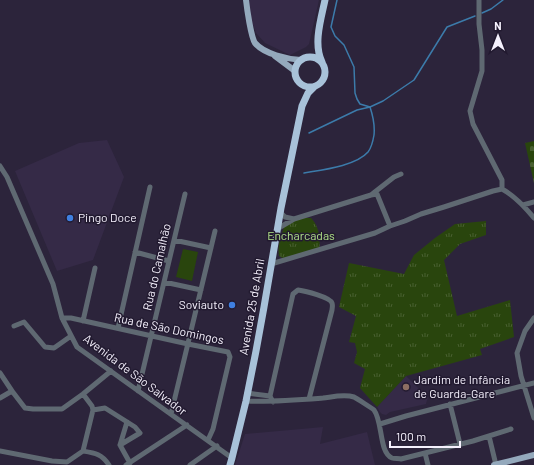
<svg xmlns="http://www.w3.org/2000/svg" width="534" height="465" font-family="Barlow,sans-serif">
<defs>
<pattern id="grass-tufts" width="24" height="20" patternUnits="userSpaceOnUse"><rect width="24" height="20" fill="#29450d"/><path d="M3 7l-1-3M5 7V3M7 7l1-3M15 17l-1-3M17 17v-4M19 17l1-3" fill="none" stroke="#496031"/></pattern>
<pattern id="cemetery-stones" width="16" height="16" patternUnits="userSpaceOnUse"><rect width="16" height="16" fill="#29450d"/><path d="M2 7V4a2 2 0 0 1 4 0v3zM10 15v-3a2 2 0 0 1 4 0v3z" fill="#496031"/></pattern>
</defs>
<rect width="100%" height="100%" fill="#2c243b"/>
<path fill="#352a47" d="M248,0H319L309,44L306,47L290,55L265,43L256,33L251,20Z
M107,140L124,177L93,260L57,271L15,171L79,143Z
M406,376L428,398L427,400L426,404L390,412L386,415L382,414L380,412L377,407Z
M323,427L320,444L367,432L375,465H235L245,434Z"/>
<path fill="url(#grass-tufts)" d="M298,218H311C319,226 321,239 319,250L286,260L279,256C277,245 282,234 285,224Z
M486,221V235L460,244L444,260L457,316L510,300L514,337L480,349L482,355L406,376L377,407L360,388L365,369L354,363L357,352L355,343L349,342L356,316L339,307L349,263L404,274L414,255L435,238L455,224Z"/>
<path fill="url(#cemetery-stones)" d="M534,141V183L525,143Z"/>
<path fill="#29450d" d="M183,249L198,252L192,281L176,277Z"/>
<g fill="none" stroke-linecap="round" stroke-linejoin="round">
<path stroke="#3c7baa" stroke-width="1.5" d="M482,13L491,9L503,0
M309,133L357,110L370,107L383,101L414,80L447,27L475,16
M304,173C321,170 356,166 368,152C372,147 373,141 374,135C375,125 373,116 370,107L360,104L357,99L355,93L354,67L344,45L335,36L331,27L337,0"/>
<path stroke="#5f6972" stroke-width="5" d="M479,0V24L482,50V71L470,111L473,124L502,180V189
M0,166L7,177L53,284L62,318L77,347L232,458
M502,189C515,196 525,207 534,218
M371,195L394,177L401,174
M523,205L534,202
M280,212L285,217L294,219
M277,229L294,219L371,195L377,194L390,226
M174,240L211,248
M135,252L169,261
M271,264L375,233L390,226L405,221L421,214L444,207L493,191L502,189
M164,282L201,290
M62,318H71L188,344L228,352L230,357L213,429L208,440
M534,318L525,331L517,353L521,376L534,418
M83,321L95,268
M14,326L24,322L45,347L54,348L71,336
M118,328L150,187
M0,373L12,391
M138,391L185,194
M247,393L270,396
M0,398L12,391L25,408L33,409H62L83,394L111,371
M246,401C272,402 297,400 323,398C332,397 344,394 354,397C356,398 373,409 374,410C383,422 379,453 392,458C395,459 399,458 401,459L473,441L511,429
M273,402L270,396L293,294L298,290C305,291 330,297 332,303C333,306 332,308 332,310L309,399
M450,404L460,444
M93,410L105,408L135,427L140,433L120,445L130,463
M171,414L215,231
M380,424L406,416L534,383
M489,436L496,465
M120,445L127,422
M0,451L52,461L67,462L83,451L93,410L92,406L83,394
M83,451C95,453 102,454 109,465
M425,453L428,465
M126,465L187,425
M190,465L217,446"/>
<path stroke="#94a9bc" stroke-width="6" d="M246,0C247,9 251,37 255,43C264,54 287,59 301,60
M275,56L295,71
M494,465L534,455"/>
<path stroke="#a8c2d9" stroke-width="7" d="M295 72a15 15 0 1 1 30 0a15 15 0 1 1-30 0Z
M322,62C313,44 321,19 325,0
M230,465L232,458L246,401L256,351L264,307L281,208L302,106L308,93L314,87"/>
</g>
<g fill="#3f7fe0" stroke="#221a30" stroke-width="1.5">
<circle cx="70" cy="218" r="4"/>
<circle cx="232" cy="305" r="4"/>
</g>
<circle fill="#8d6e63" stroke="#221a30" stroke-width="1.5" cx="406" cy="387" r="4"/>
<g text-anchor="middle" stroke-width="3" stroke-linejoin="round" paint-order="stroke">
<g font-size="12" fill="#f5f1fd" stroke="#221a30" text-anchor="start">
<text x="78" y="222">Pingo Doce</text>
<text x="224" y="309" text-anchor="end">Soviauto</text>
<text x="414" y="384">Jardim de Infância<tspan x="414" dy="14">de Guarda-Gare</tspan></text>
</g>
<g font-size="12" fill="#b1e389" stroke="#221a30">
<text x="301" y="240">Encharcadas</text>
</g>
<g font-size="12" fill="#f5f1fd" stroke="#221a30">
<text transform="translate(157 267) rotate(-77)" y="4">Rua do Camalhão</text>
<text transform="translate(252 307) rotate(-80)" y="4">Avenida 25 de Abril</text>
<text transform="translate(169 329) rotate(12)" y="4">Rua de São Domingos</text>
<text transform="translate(135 375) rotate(37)" y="4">Avenida de São Salvador</text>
</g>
</g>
<g transform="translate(498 36)" stroke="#221a30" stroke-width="3" paint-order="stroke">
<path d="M0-3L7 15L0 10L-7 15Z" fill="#f5f1fd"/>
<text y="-6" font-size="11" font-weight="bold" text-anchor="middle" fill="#f5f1fd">N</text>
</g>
<path d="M390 441v6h70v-6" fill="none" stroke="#f5f1fd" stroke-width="2"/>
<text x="396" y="441" font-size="12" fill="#f5f1fd" stroke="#221a30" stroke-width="3" paint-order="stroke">100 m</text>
</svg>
